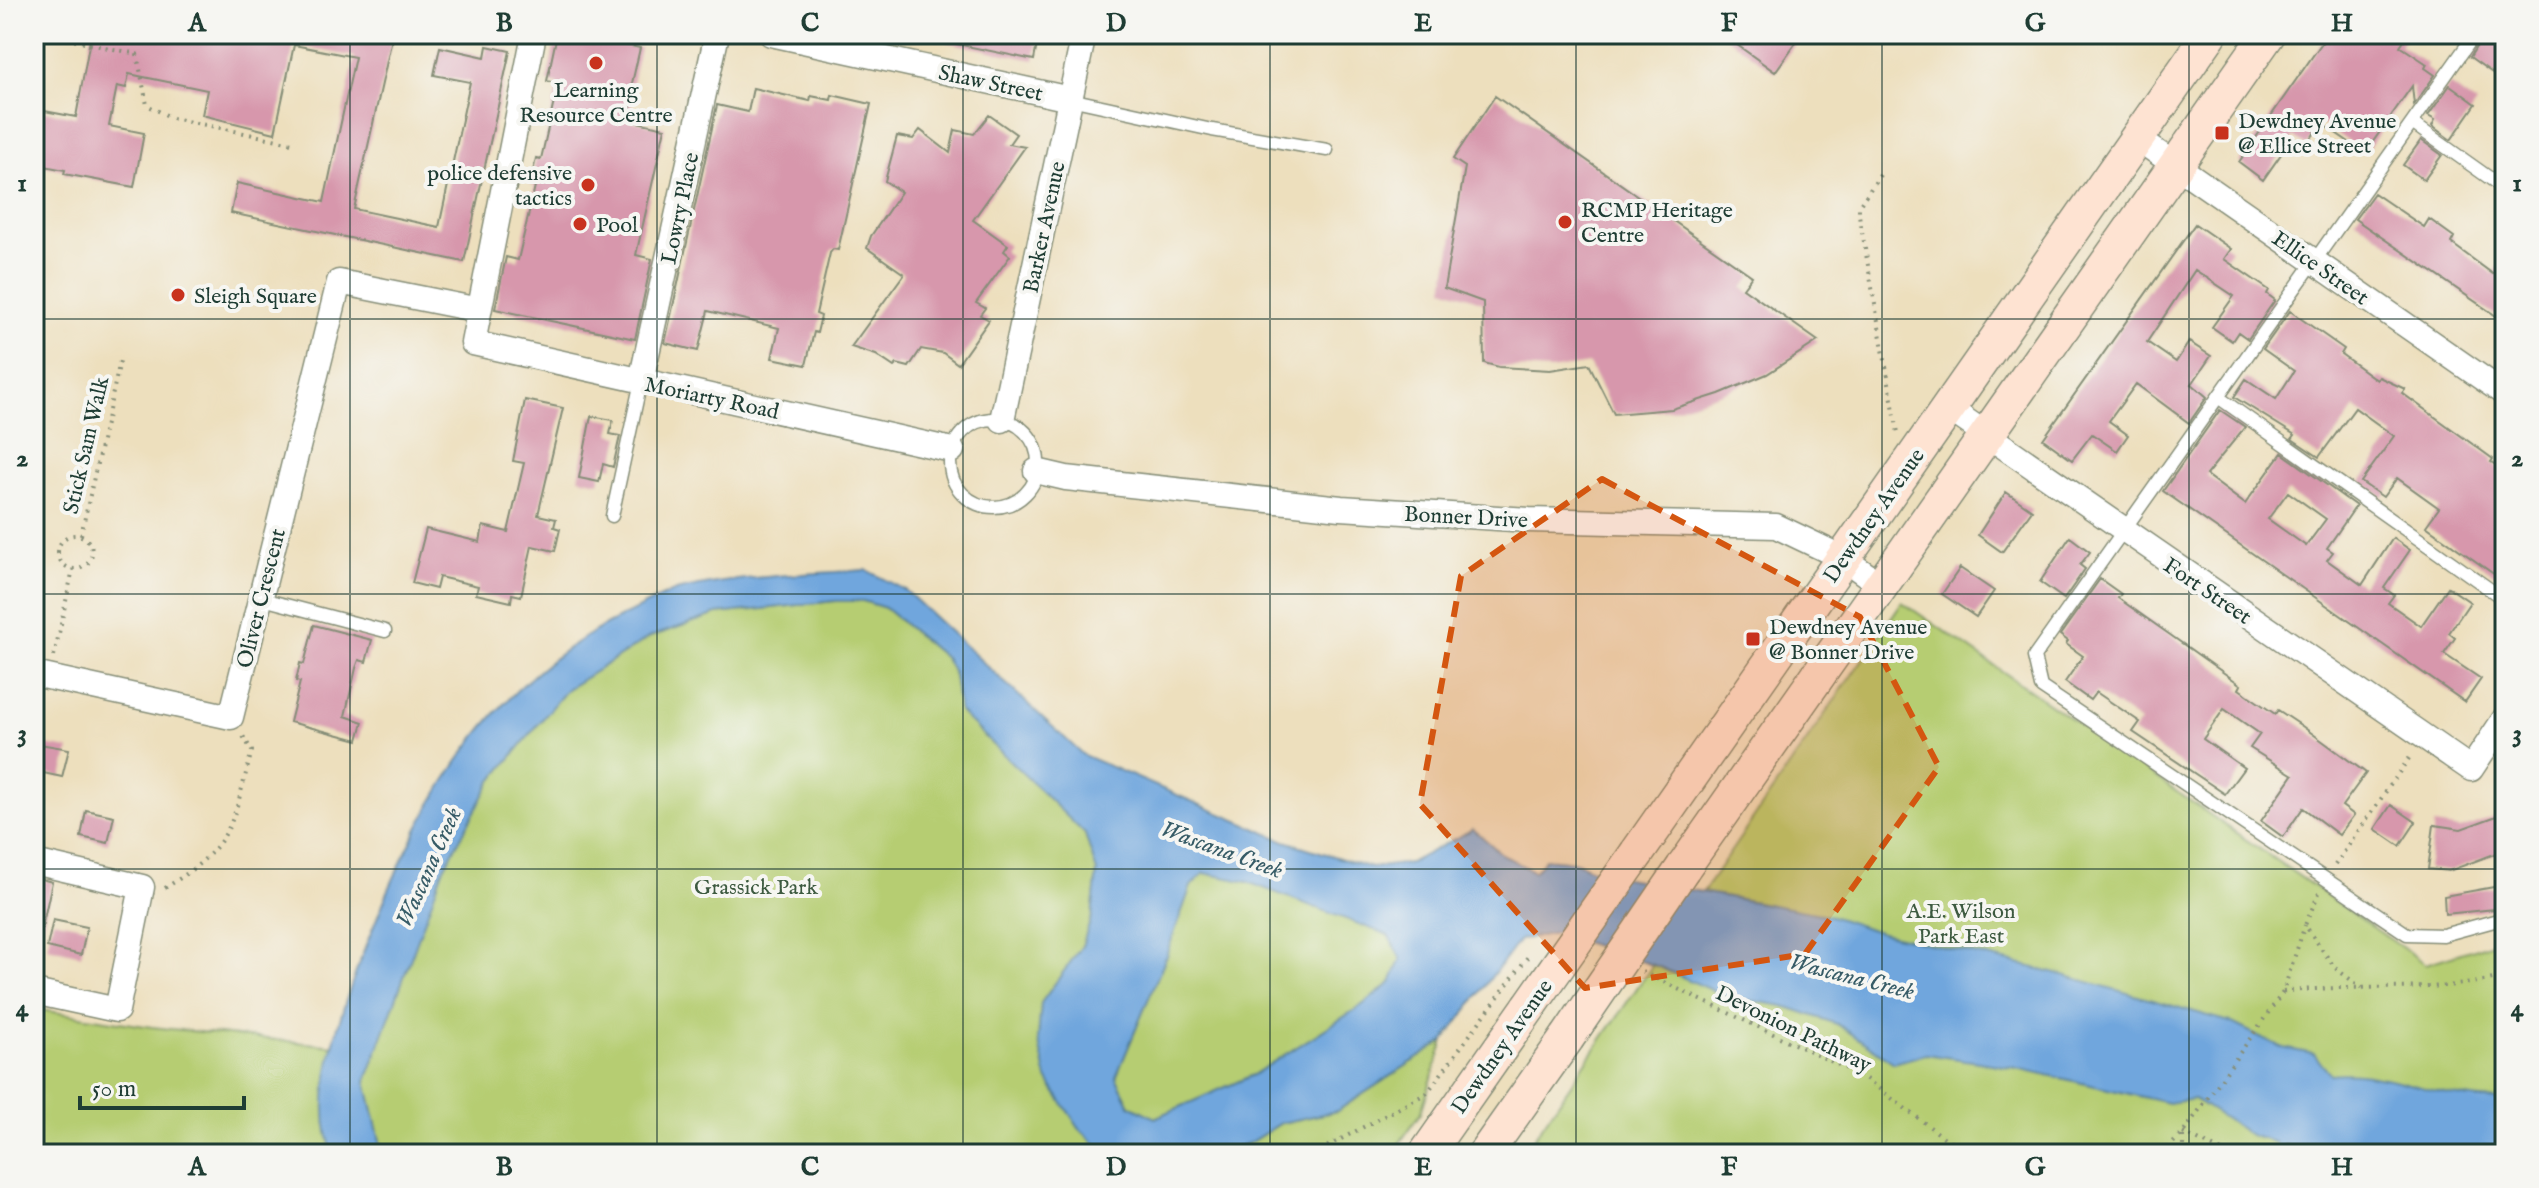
<svg xmlns="http://www.w3.org/2000/svg" width="2539" height="1188" font-family="'IM FELL English',serif">
<rect width="100%" height="100%" fill="#f6f6f2"/>
<filter id="ink" filterUnits="userSpaceOnUse"><feTurbulence type="fractalNoise" baseFrequency=".0125" numOctaves="2"/><feDisplacementMap in="SourceGraphic" scale="16" xChannelSelector="R" yChannelSelector="G"/><feConvolveMatrix kernelMatrix="1 2 1 2 8 2 1 2 1" color-interpolation-filters="sRGB"/></filter>
<filter id="wash" filterUnits="userSpaceOnUse"><feTurbulence type="fractalNoise" baseFrequency=".006" numOctaves="4" result="noise"/><feDisplacementMap in="SourceGraphic" scale="32" xChannelSelector="R" yChannelSelector="G"/><feGaussianBlur stdDeviation="1.8" result="paint"/><feColorMatrix in="noise" values="0 0 0 0 0 0 0 0 0 0 0 0 0 0 0 0 0 1.4 0 .05"/><feComposite in="paint" operator="in"/></filter>
<g filter="url(#wash)">
<rect width="100%" height="100%" fill="#eddfbd"/>
<path fill="#b6cd72" stroke="#6a8553" stroke-width="2" d="M835,601H863L885,608L945,658L954,675L959,711L1085,834L1097,872L1092,916L1082,946L1041,1003L1079,1128L1106,1154H383L366,1081L443,869L491,782L567,689L650,637L717,614Z
M1902,602L2426,964L2505,939V1154H1523Z
M1204,872L1248,882L1388,935L1401,958L1391,983L1361,1006L1253,1075L1155,1118L1130,1105L1116,1077L1163,964L1191,886Z
M34,1009L152,1027L334,1046C327,1079 319,1123 334,1154H34Z
M1444,1041L1421,1112L1392,1154H1218L1249,1143L1281,1123L1337,1111Z"/>
<path fill="#6fa6dd" stroke="#477288" stroke-width="2" fill-rule="evenodd" d="M866,570L905,590L1083,755L1285,841L1371,868L1410,863L1473,829L1503,855L1534,872L1545,859L1577,862L1599,873L1831,916L1882,933L2053,972L2230,1022L2283,1048L2314,1054L2330,1074C2390,1068 2445,1104 2505,1099V1154H2418L2400,1147L2367,1154H2317L2252,1136L2194,1099L2168,1103L2017,1068L1926,1054L1894,1063L1837,1024L1784,1006L1728,997L1659,967L1556,933L1519,940L1444,1041L1337,1111L1281,1123L1249,1143L1218,1154H1106L1079,1128L1047,1079L1038,1039L1041,1003L1082,946L1092,916L1097,872L1085,834L959,711L954,675L945,658L885,608L863,601H835L717,614L650,637L567,689L491,782L443,870L366,1081L383,1154H334C309,1103 341,1011 360,961C415,817 479,685 625,615C642,607 661,595 680,590C741,576 804,574 866,570ZM1204,873L1248,882L1388,935L1401,958L1391,983L1361,1006L1253,1075L1155,1118L1130,1105L1116,1077L1163,964L1191,886Z"/>
<g fill="none" stroke-linecap="round" stroke-linejoin="round">
<path stroke="#6fa6dd" stroke-width="7" d="M2277,1154L2282,1137"/>
</g>
<g id="blocks">
<path fill="#d797ac" fill-rule="evenodd" d="M91,34H393L354,209L439,227L470,82L434,75L440,47L485,57L487,46L510,51L464,262L231,213L237,183L324,202L355,57L294,45L275,133L202,115L207,90L129,74L126,88L117,86L109,126L144,133L134,187L64,174L65,170L34,164V109L76,117Z
M557,34H577L640,48L628,101L632,102L628,120L665,128L636,255L652,259L635,339L495,309L506,257L518,260L535,186L530,185L536,158L541,159L558,84L547,81Z
M947,34H1039L1034,60L947,42Z
M1722,34H1802L1775,72Z
M2328,34H2408L2400,46L2427,64L2425,68L2435,75L2414,105L2412,86L2365,153L2321,123L2306,146L2293,137L2263,180L2239,162Z
M2484,34L2505,48V82L2470,57Z
M2450,85L2476,104L2451,140L2432,126L2435,120L2428,116Z
M753,88L810,101L811,96L831,100L832,95L871,104L838,250L833,249L830,253L816,314L821,316L817,333L814,332L806,365L772,358L779,328L708,311L698,351L665,343L717,105L748,112Z
M1495,96L1752,276L1743,288L1818,341L1767,374L1719,394L1672,409L1614,414L1589,364L1550,370L1499,367L1484,363L1483,302L1444,288L1465,167L1453,159Z
M989,115L1016,134L1009,144L1025,147L973,220L1008,245L1004,251L1010,256L976,303L985,308L980,315L989,320L958,364L943,353L921,349L909,367L897,364L894,367L876,355L851,347L904,274L867,248L871,236L901,192L885,181L897,136L913,139L920,130L950,153L955,130L974,134Z
M2421,140L2442,155L2424,180L2403,165Z
M2374,193L2424,227L2429,219L2454,237L2451,243L2493,274L2505,257V322L2355,219Z
M2195,224L2231,249L2224,259L2269,290L2267,294L2275,300L2248,339L2238,332L2232,341L2212,327L2234,296L2195,270L2147,342L2176,362L2189,342L2211,356L2192,384L2207,397L2189,423L2136,384L2109,421L2128,435L2117,451L2092,434L2072,460L2043,439Z
M2290,311L2344,349L2341,354L2377,380L2379,377L2405,389L2402,393L2493,459L2491,462L2505,471V582L2426,526L2439,508L2397,478L2383,497L2361,482L2394,436L2355,408L2319,457L2292,439L2295,435L2234,397L2246,379L2276,399L2294,371L2263,349Z
M525,400L563,408L538,515L556,519L554,527L560,529L555,551L532,546L521,596L512,594L511,602L476,594L478,586L439,577L436,589L412,583L426,529L480,542L483,526L508,532L524,463L513,461Z
M2220,410L2245,427L2206,475L2245,504L2282,453L2356,506L2327,548L2333,552L2327,560L2362,585L2393,538L2410,550L2384,588L2394,595L2388,603L2421,626L2448,587L2470,602L2449,633L2455,638L2444,654L2481,679L2465,702L2163,491ZM2288,492L2326,519L2306,546L2268,519Z
M591,416L613,420L610,434L620,436L613,467L603,464L599,482L579,478Z
M2006,492L2032,510L2002,552L1978,535Z
M2070,537L2090,552L2080,565L2085,569L2064,599L2040,582Z
M1960,568L1994,591L1976,617L1942,594Z
M2100,579L2121,594L2118,598L2241,685L2239,689L2275,714L2278,710L2302,726L2366,773L2342,806L2354,815L2339,835L2303,808L2283,837L2261,821L2293,775L2250,748L2260,734L2224,709L2203,739L2244,768L2225,794L2133,732L2140,722L2096,692L2090,700L2065,682L2083,656L2066,644L2068,641L2060,635Z
M314,625L372,640L366,662L359,660L356,668L345,716L363,722L358,740L290,722L300,682L296,681L300,663L304,664Z
M34,743L69,749L62,777L34,771Z
M2391,805L2416,822L2400,846L2375,829Z
M86,810L114,816L108,843L81,837Z
M2505,813V850L2449,871L2428,869L2434,825L2461,829Z
M34,877L52,882L42,928L34,927Z
M2505,885V908L2445,914L2444,896Z
M53,920L87,927L81,955L47,947Z"/>
</g>
</g>
<g filter="url(#ink)">
<use href="#blocks" fill-opacity="0" stroke="#868e78" stroke-width="2"/>
<g fill="none" stroke-linecap="round" stroke-linejoin="round">
<defs>
<path id="lane" d="M2475,34L2034,657L2041,687L2407,934L2443,935L2505,918
M1070,99L1212,130L1327,150
M2412,123L2505,189
M2218,397L2505,600
M950 463a44 44 0 1 1 88 0a44 44 0 1 1-88 0Z
M612,516L641,381
M259,598L385,631"/>
<path id="street" d="M534,34L473,343L952,450
M771,34L1070,99
M2138,139L2505,394
M641,381L717,34
M1948,408L2471,769L2505,718
M1002,420L1084,34
M1036,471L1066,478L1341,508L1529,520L1776,526L1843,558L1882,586
M34,674L231,717L339,282L479,310
M34,862L142,887L117,1010L34,992"/>
<path id="secondary" d="M1637,853L2210,34
M1683,868L2268,34
M1426,1154L1529,1007
M1485,1154L1567,1038"/>
</defs>
<use href="#lane" stroke="#868e78" stroke-width="15"/>
<use href="#street" stroke="#868e78" stroke-width="27"/>
<use href="#secondary" stroke="#868e78" stroke-width="37"/>
<path stroke="#868e78" stroke-width="4" stroke-dasharray="2 6" stroke-linecap="butt" d="M43,34L137,54L147,105L172,118L292,143
M1880,175L1859,206V215L1898,433
M58 552a17 17 0 1 1 34 0a17 17 0 1 1-34 0Z
M81,535L120,361
M54,656L73,569
M2335,865L2412,754
M165,888C235,844 231,826 252,751L243,736
M2319,893L2305,925L2335,968L2362,988
M1642,972L1862,1076L1966,1154
M2283,992C2358,982 2431,996 2505,976
M2183,1133L2228,1154
M2183,1136V1154
M1313,1154L1427,1093L1529,955
M2162,1154L2183,1133L2283,992L2305,925"/>
<use href="#lane" stroke="#fff" stroke-width="12"/>
<use href="#street" stroke="#fff" stroke-width="24"/>
<use href="#secondary" stroke="#fee3d2" stroke-width="34"/>
<defs>
<path id="secondary-bridge" d="M1529,1007L1637,853
M1567,1038L1683,868"/>
</defs>
<use href="#secondary-bridge" stroke="#868e78" stroke-width="37" stroke-linecap="butt"/>
<use href="#secondary-bridge" stroke="#fee3d2" stroke-width="34"/>
</g>
</g>
<path fill="#d45610" fill-opacity="0.2" stroke="#d45610" stroke-width="6" stroke-dasharray="16 10" stroke-linejoin="round" d="M1602,479L1860,617L1939,767L1805,954L1585,988L1420,804L1461,576Z"/>
<path fill="none" stroke="#1f3d34" stroke-width="2" stroke-opacity="0.55" d="M350,34V1154M657,34V1154M963,34V1154M1270,34V1154M1576,34V1154M1882,34V1154M2189,34V1154M34,319H2505M34,594H2505M34,869H2505"/>
<g fill="#c8321e" stroke="#f6f6f2" stroke-width="3">
<circle cx="596" cy="63" r="8"/>
<rect x="2214" y="125" width="16" height="16" rx="4"/>
<circle cx="588" cy="185" r="8"/>
<circle cx="1565" cy="222" r="8"/>
<circle cx="580" cy="224" r="8"/>
<circle cx="178" cy="295" r="8"/>
<rect x="1745" y="631" width="16" height="16" rx="4"/>
</g>
<g text-anchor="middle" stroke-width="8" stroke-linejoin="round" paint-order="stroke">
<g font-size="22" fill="#1f3d34" stroke="#f6f6f2">
<text transform="translate(991 82) rotate(12)" y="8">Shaw Street</text>
<text transform="translate(679 208) rotate(-78)" y="8">Lowry Place</text>
<text transform="translate(1043 227) rotate(-78)" y="8">Barker Avenue</text>
<text transform="translate(2321 267) rotate(35)" y="8">Ellice Street</text>
<text transform="translate(712 397) rotate(12)" y="8">Moriarty Road</text>
<text transform="translate(85 445) rotate(-77)" y="8">Stick Sam Walk</text>
<text transform="translate(1873 515) rotate(-55)" y="8">Dewdney Avenue</text>
<text transform="translate(1466 516) rotate(3)" y="8">Bonner Drive</text>
<text transform="translate(2208 590) rotate(34)" y="8">Fort Street</text>
<text transform="translate(260 598) rotate(-76)" y="8">Oliver Crescent</text>
<text transform="translate(1794 1028) rotate(26)" y="8">Devonion Pathway</text>
<text transform="translate(1501 1046) rotate(-55)" y="8">Dewdney Avenue</text>
</g>
<g font-size="22" fill="#1f3d34" stroke="#f6f6f2" text-anchor="start">
<text x="596" y="97" text-anchor="middle">Learning<tspan x="596" dy="25">Resource Centre</tspan></text>
<text x="2238" y="128">Dewdney Avenue<tspan x="2238" dy="25">@ Ellice Street</tspan></text>
<text x="572" y="180" text-anchor="end">police defensive<tspan x="572" dy="25">tactics</tspan></text>
<text x="1581" y="217">RCMP Heritage<tspan x="1581" dy="25">Centre</tspan></text>
<text x="596" y="232">Pool</text>
<text x="194" y="303">Sleigh Square</text>
<text x="1769" y="634">Dewdney Avenue<tspan x="1769" dy="25">@ Bonner Drive</tspan></text>
</g>
<g font-size="22" fill="#3d5a40" stroke="#f6f6f2">
<text x="756" y="894">Grassick Park</text>
<text x="1961" y="918">A.E. Wilson<tspan x="1961" dy="25">Park East</tspan></text>
</g>
<g font-size="24" font-style="italic" fill="#375c67" stroke="#f6f6f2">
<text transform="translate(1222 849) rotate(20)" y="8">Wascana Creek</text>
<text transform="translate(428 867) rotate(-66)" y="8">Wascana Creek</text>
<text transform="translate(1852 976) rotate(14)" y="8">Wascana Creek</text>
</g>
</g>
<rect width="2539" height="1188" fill="none" stroke="#f6f6f2" stroke-width="88"/>
<path d="M80 1096v12h164v-12" fill="none" stroke="#1f3d34" stroke-width="4"/>
<text x="92" y="1096" font-size="24" fill="#1f3d34" stroke="#f6f6f2" stroke-width="6" paint-order="stroke">50 m</text>
<rect x="44" y="44" width="2451" height="1100" fill="none" stroke="#1f3d34" stroke-width="3"/>
<g font-size="26" text-anchor="middle" font-weight="bold" fill="#1f3d34">
<text x="197" y="31">A</text>
<text x="504" y="31">B</text>
<text x="810" y="31">C</text>
<text x="1116" y="31">D</text>
<text x="1423" y="31">E</text>
<text x="1729" y="31">F</text>
<text x="2035" y="31">G</text>
<text x="2342" y="31">H</text>
<text x="22" y="191">1</text>
<text x="2517" y="191">1</text>
<text x="22" y="466">2</text>
<text x="2517" y="466">2</text>
<text x="22" y="741">3</text>
<text x="2517" y="741">3</text>
<text x="22" y="1016">4</text>
<text x="2517" y="1016">4</text>
<text x="197" y="1175">A</text>
<text x="504" y="1175">B</text>
<text x="810" y="1175">C</text>
<text x="1116" y="1175">D</text>
<text x="1423" y="1175">E</text>
<text x="1729" y="1175">F</text>
<text x="2035" y="1175">G</text>
<text x="2342" y="1175">H</text>
</g>
</svg>
